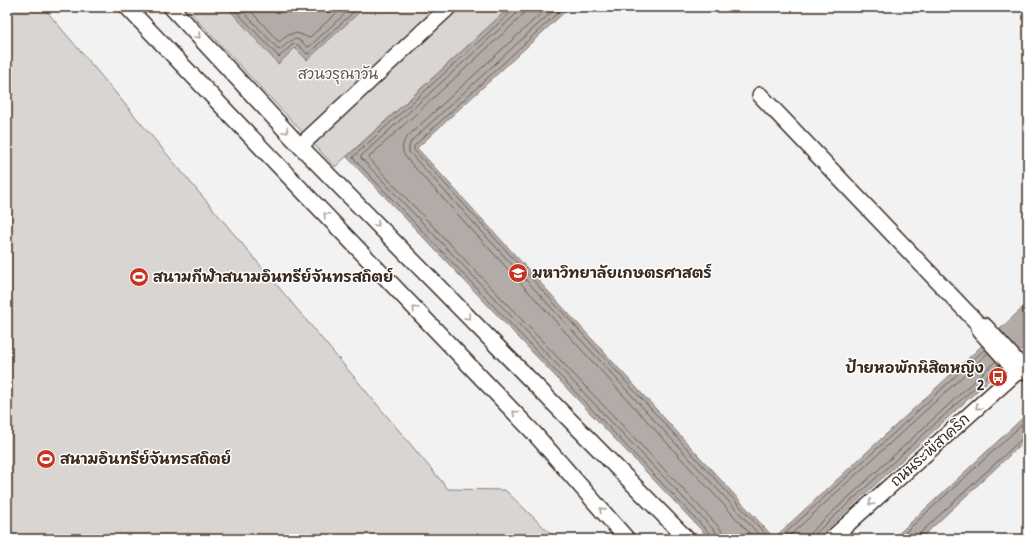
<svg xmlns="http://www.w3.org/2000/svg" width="1035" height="546" font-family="'Patrick Hand','Playpen Sans Thai',sans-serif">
<rect width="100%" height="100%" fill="#f3f2f2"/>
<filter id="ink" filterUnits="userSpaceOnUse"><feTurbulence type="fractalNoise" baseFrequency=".025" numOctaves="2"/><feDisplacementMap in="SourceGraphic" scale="8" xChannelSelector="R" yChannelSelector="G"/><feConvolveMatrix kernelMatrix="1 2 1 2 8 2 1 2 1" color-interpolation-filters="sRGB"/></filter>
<g filter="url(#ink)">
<path fill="#d8d5d2" stroke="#8a8078" d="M7,7H43L93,66L448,489L505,490L556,539H7Z
M185,7H510L335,167Z"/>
<path fill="#b2aba7" stroke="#827770" d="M227,7H365L307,60L295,48L278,64Z
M510,7H570L417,148L774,538L1028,303V344L816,539H710L347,157Z
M1028,413V438L920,539H893Z"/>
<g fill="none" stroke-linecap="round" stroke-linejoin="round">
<path stroke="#6b5e55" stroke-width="1" d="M232,7L279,57L292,45C298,42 302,49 306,53L308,54L359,7
M239,7L279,50C291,43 293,32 306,46L309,47L352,7
M247,7L279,42C286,37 291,31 300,34C303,35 306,37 309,38L343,7
M513,7L511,12L354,156L353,158L711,535L713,539
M518,7L517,12L515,15L361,156V158L715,531L717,535L718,539
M524,7L523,14L519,19L370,156L369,159L719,527L723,533L724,539
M548,7L407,137C401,144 401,152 407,159L755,539
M557,7L411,141L409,147V152L763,539
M564,7L415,145L414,147V150L770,539
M779,539L985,349
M786,539L988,353
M809,539V534L812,531L996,361
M814,539L815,534L999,365
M898,539L1028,419
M917,539L919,534L1024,437L1028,435"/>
<defs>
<path id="lane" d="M127,7L534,433L627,539
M171,7L300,146L687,539
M760,95L983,329
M300,146L449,7
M831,539L1028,362"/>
<path id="street" d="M983,329L1019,369"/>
</defs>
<use href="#lane" stroke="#3b2a1e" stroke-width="18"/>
<use href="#street" stroke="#3b2a1e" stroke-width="25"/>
<use href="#lane" stroke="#fff" stroke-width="15"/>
<use href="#street" stroke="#fff" stroke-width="22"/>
</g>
<defs><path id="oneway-chevron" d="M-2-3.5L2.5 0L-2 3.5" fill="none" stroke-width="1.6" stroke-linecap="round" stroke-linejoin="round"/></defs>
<g stroke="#a79f9a">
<use href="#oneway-chevron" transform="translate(198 36) rotate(47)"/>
<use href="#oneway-chevron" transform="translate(286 131) rotate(47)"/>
<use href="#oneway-chevron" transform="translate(326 215) rotate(-134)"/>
<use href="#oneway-chevron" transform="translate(377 224) rotate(46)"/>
<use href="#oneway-chevron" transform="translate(415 309) rotate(-134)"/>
<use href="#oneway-chevron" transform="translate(468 317) rotate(46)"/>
<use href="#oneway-chevron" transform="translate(978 407) rotate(138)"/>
<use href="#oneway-chevron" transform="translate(515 413) rotate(-134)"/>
<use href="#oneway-chevron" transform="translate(871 503) rotate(138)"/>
<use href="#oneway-chevron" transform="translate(602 510) rotate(-131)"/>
</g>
</g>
<defs>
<symbol id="university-disc" viewBox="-11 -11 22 22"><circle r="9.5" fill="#c8321e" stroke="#fff"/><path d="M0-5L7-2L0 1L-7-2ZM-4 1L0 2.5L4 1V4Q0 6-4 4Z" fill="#fff"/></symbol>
<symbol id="stadium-disc" viewBox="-11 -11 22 22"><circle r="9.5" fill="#c8321e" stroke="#fff"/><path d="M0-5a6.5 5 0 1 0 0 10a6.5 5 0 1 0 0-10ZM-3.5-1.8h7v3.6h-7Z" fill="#fff"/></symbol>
<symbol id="bus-disc" viewBox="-11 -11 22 22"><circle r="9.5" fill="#c8321e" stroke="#fff"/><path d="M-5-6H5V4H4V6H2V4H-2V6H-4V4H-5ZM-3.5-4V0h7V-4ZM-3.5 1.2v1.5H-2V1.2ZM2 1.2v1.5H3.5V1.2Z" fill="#fff"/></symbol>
</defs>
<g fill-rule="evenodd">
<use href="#university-disc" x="507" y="262" width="22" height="22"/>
<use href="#stadium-disc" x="128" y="266" width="22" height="22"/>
<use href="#bus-disc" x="987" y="366" width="22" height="22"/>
<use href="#stadium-disc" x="35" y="448" width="22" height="22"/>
</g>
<g text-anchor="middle" stroke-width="3" stroke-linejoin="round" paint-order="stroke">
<g font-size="15" fill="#62554b" stroke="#fff">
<text x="338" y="79">สวนวรุณาวัน</text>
</g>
<g font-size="15" font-weight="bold" fill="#3b2a1e" stroke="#fff" text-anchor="start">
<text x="532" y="278">มหาวิทยาลัยเกษตรศาสตร์</text>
<text x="153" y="282">สนามกีฬาสนามอินทรีย์จันทรสถิตย์</text>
<text x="984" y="373" text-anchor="end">ป้ายหอพักนิสิตหญิง<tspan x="984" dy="17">2</tspan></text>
<text x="60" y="464">สนามอินทรีย์จันทรสถิตย์</text>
</g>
<g font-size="15" fill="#3b2a1e" stroke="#fff">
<text transform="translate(930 450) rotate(-42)" y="5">ถนนระพีสาคริก</text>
</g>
</g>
<rect width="1035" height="546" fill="none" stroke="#fff" stroke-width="24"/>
<rect x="12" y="12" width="1011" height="522" fill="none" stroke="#3b2a1e" stroke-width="1.5" filter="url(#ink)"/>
</svg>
